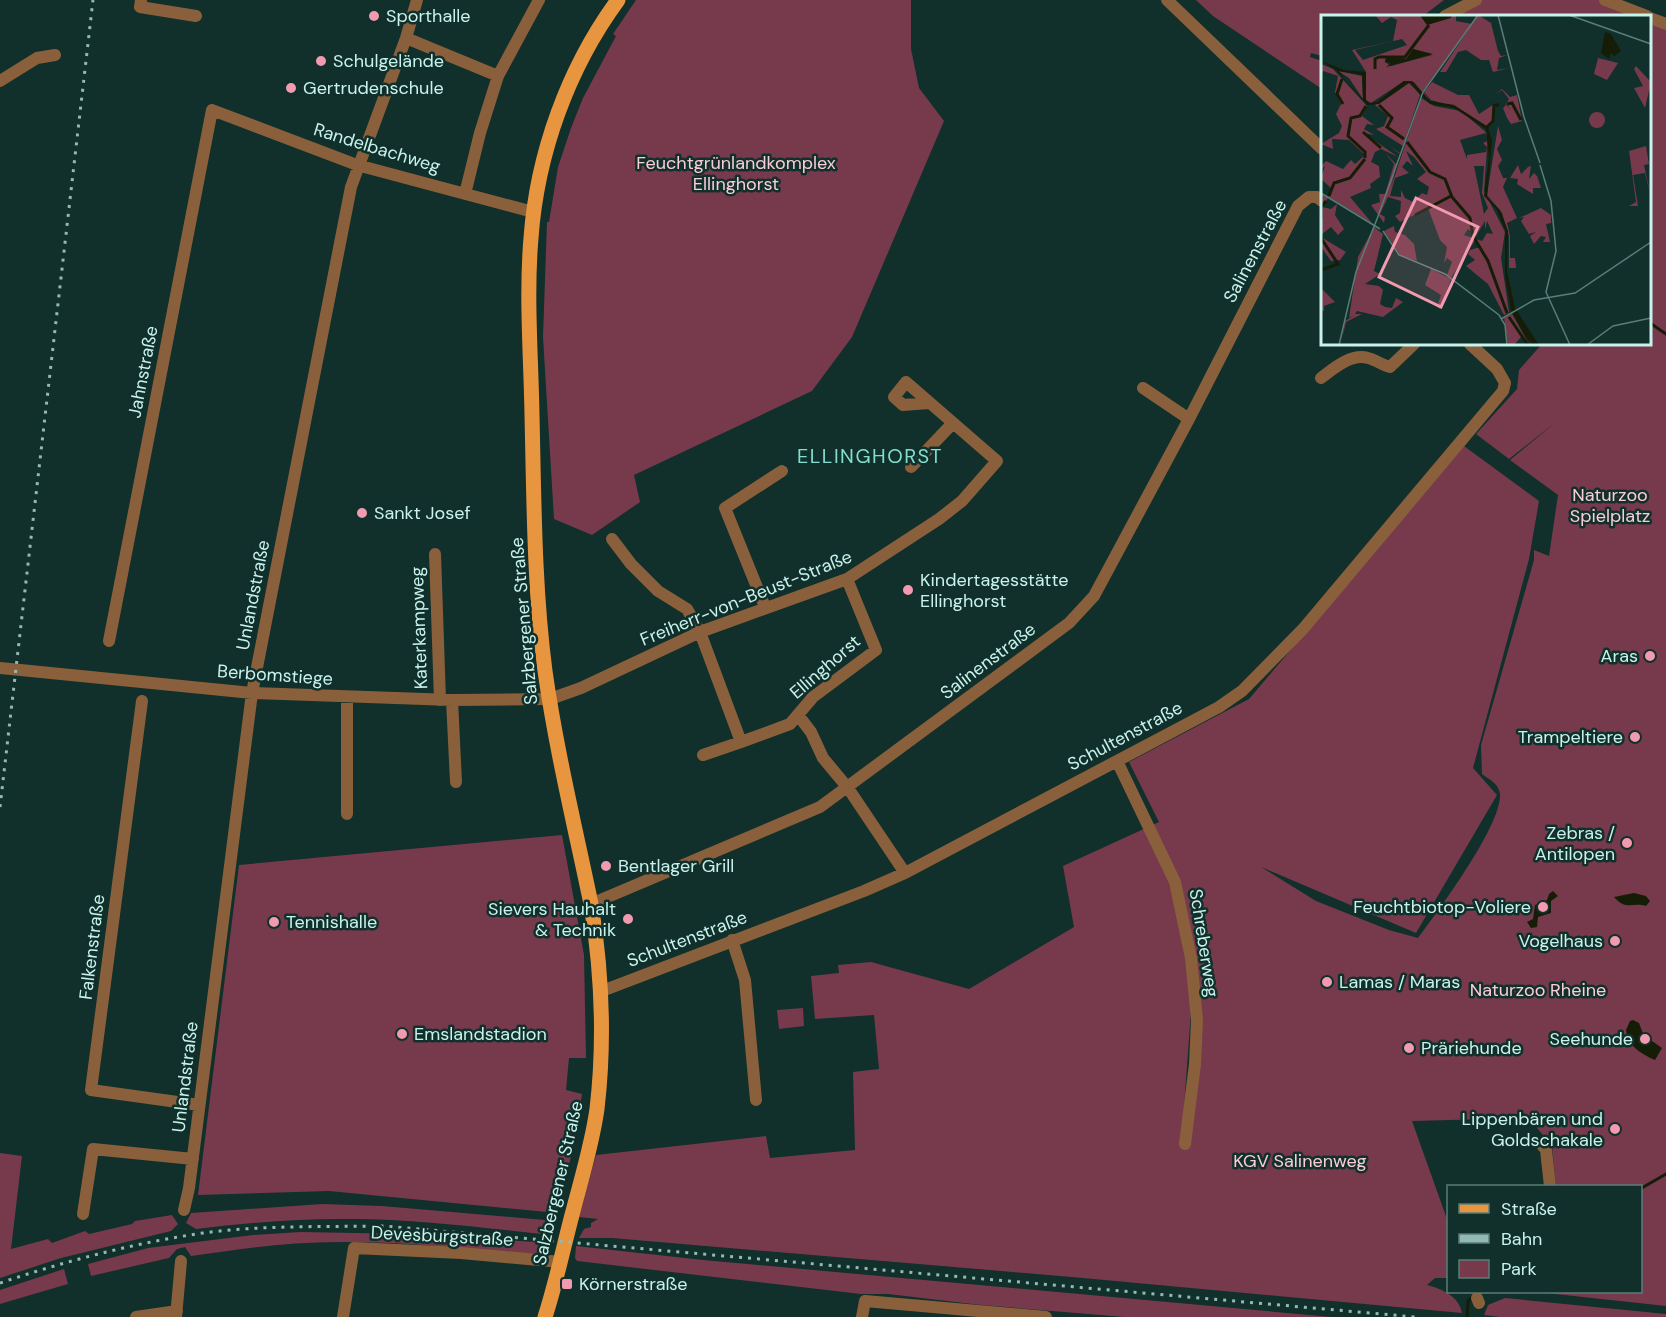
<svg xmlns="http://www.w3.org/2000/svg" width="1666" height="1317" font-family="'DM Sans',sans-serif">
<rect width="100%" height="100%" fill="#112f2b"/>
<path fill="#773a4c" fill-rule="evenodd" d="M636,0H911V49L919,88L944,121L852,337L812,391L634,475L640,502L592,535L554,519L543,337L547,222H549L558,167L571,128L583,98L616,36L613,34Z
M1196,0H1444L1423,16H1322V56L1311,53L1310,57L1322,61V89L1213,16Z
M1476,0H1605L1647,16H1446Z
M1650,18L1666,24V1306L1546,1293L1640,1292V1186H1556L1552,1146L1529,1118L1412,1121L1448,1222V1278H1435L1427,1285C1442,1289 1459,1296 1462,1313L1072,1277L612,1238H579L584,1229L591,1227V1223L598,1219L579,1217L596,1155L766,1136L770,1158L855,1150L853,1072L879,1069L874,1015L815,1019L811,976L839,973L838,965L871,962L969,989L1074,927L1063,866L1159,822L1129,762L1249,699L1464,446L1539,501L1529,559L1473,768L1497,795L1416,933L1261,867L1316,901L1389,930L1418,938C1438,911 1502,825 1500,794C1499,784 1490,780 1482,774L1481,745L1534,560V550L1549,556L1558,495L1510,460L1557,421L1509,459L1476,434L1517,389L1519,370L1542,344H1650ZM1192,998L1190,1145L1181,1148Z
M562,835L584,955L586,1058H569L566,1090L582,1094L574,1143L558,1213L329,1191L198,1195L239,865Z
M803,1008L804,1026L779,1029L777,1010Z
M0,1153L22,1156L11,1249L48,1239L52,1243L85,1231L89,1234L132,1224L135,1221L172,1215L178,1224L171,1231L61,1258L0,1278Z
M322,1204L382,1206L545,1220L554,1223L552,1235C483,1228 412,1218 342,1219C293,1219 244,1223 196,1229L186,1223L191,1213Z
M300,1232L412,1234L551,1243L548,1254L545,1256C476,1250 407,1241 338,1242C288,1242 240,1249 191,1256L185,1247L177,1249L169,1258L91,1276L88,1264L148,1248L253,1235Z
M576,1246L703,1260L1332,1317H1124L981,1305L888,1294H861L577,1261L575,1258Z
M64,1269L68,1284L0,1304V1290Z
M1505,1298L1666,1314V1317H1500L1484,1315L1488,1305Z"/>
<path fill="#161d06" d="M1553,891L1558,896L1551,901V913L1538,917L1537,927L1531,928L1527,922L1533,919L1535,905L1547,900L1549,894Z
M1634,893L1646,896L1650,901L1646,906C1632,902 1626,911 1614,897Z
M1633,1020L1639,1023L1645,1039L1652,1041L1662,1048L1655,1060C1641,1054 1628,1046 1626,1030L1630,1021Z"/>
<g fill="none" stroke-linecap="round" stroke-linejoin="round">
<path stroke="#161d06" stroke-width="3" d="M1650,323L1666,334
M1640,1189L1666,1174
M1467,1317L1468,1301L1479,1292"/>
<path stroke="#89603b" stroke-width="12" d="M141,0L140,7L196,16
M1167,0L1322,149
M1605,0L1647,16
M1445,16L1476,0
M1650,18L1666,24
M406,38L498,76
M0,81L37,58L55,55
M465,194L480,133L498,76L539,0
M1321,378C1333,369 1351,353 1368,358C1376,360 1382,365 1390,367L1414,344
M1143,388L1189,419
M911,467L952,424
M612,539L631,564L658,591L687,609L700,632L741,742L790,724L813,697L876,650L847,579
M435,554L440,700
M765,607L725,508L782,471
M109,641L212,110L357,165L533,212
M0,668L252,693L452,700L550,699L581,688L700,632L847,579L939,519L962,501L997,461L906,382L894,397L903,405L929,403
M452,700L456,782
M142,701L91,1090L199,1105
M798,715L811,732L823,758L848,788L905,873
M703,755L741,742
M1117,761L1175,882L1191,958L1197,1020L1195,1064L1185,1144
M347,814V698
M591,904L820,807L1069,623L1094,596L1189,419L1298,206L1309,197H1317L1322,201
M732,940L745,980L756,1100
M602,991L864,891L905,873L1168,734L1219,707L1242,691L1303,629L1503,391L1505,383L1497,369L1470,344
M1542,1145L1546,1150L1550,1186
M184,1210L189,1188L252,693L351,187L406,38L417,0
M83,1214L93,1149L193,1159
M1477,1298L1479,1303
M136,1317L177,1311
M176,1317L181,1261
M343,1317L354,1248L461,1253L561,1262
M862,1317L865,1301L1046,1317"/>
<path stroke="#e8953f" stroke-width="15" d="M545,1317C556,1283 563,1249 572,1215C581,1180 592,1145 597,1109C605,1040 602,972 591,904C575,827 556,749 545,671C534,587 534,500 532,415C531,356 526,296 531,238C537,154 568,68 618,0"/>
<path stroke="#92bab3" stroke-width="3" stroke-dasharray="3 6" stroke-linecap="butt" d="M0,807L93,0
M0,1283C66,1261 134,1243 203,1233C263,1225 325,1227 385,1226L1415,1317"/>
</g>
<g fill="#f19ab0" stroke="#112f2b" stroke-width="2">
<circle cx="374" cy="16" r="6"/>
<circle cx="321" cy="61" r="6"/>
<circle cx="291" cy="88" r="6"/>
<circle cx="362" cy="513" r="6"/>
<circle cx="908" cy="590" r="6"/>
<circle cx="1650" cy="656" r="6"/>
<circle cx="1635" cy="737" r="6"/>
<circle cx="1627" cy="843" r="6"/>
<circle cx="606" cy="866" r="6"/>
<circle cx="1543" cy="907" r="6"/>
<circle cx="628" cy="919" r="6"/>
<circle cx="274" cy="922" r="6"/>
<circle cx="1615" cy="941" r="6"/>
<circle cx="1327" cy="982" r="6"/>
<circle cx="402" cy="1034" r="6"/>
<circle cx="1645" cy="1039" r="6"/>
<circle cx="1409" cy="1048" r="6"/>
<circle cx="1615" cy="1129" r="6"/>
<rect x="561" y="1278" width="12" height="12" rx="3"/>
</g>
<g text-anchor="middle" stroke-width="5" stroke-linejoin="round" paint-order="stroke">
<g font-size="18" fill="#c8f3ec" stroke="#112f2b" text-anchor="start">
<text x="386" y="22">Sporthalle</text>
<text x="333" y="67">Schulgelände</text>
<text x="303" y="94">Gertrudenschule</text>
<text x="374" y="519">Sankt Josef</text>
<text x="920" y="586">Kindertagesstätte<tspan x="920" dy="21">Ellinghorst</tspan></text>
<text x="1638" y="662" text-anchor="end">Aras</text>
<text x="1623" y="743" text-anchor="end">Trampeltiere</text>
<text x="1615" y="839" text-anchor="end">Zebras /<tspan x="1615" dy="21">Antilopen</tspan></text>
<text x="618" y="872">Bentlager Grill</text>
<text x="1531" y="913" text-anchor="end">Feuchtbiotop-Voliere</text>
<text x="616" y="915" text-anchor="end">Sievers Hauhalt<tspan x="616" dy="21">&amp; Technik</tspan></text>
<text x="286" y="928">Tennishalle</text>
<text x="1603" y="947" text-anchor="end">Vogelhaus</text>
<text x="1339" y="988">Lamas / Maras</text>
<text x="414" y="1040">Emslandstadion</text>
<text x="1633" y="1045" text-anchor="end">Seehunde</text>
<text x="1421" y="1054">Präriehunde</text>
<text x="1603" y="1125" text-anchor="end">Lippenbären und<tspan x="1603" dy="21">Goldschakale</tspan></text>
<text x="579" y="1290">Körnerstraße</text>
</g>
<g font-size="18" fill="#c8f3ec" stroke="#112f2b">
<text transform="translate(377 148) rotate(17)" y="6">Randelbachweg</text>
<text transform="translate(1255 251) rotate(-62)" y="6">Salinenstraße</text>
<text transform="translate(143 372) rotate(-79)" y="6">Jahnstraße</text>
<text transform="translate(253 595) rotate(-79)" y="6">Unlandstraße</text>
<text transform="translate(746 598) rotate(-22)" y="6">Freiherr-von-Beust-Straße</text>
<text transform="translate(524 621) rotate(-95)" y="6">Salzbergener Straße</text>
<text transform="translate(419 628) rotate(-92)" y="6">Katerkampweg</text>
<text transform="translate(988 661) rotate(-37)" y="6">Salinenstraße</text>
<text transform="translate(825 667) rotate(-41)" y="6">Ellinghorst</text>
<text transform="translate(275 675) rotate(4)" y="6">Berbomstiege</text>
<text transform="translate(1125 736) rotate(-28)" y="6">Schultenstraße</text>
<text transform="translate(687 939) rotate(-21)" y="6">Schultenstraße</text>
<text transform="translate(1204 943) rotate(81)" y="6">Schreberweg</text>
<text transform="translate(92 947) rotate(-83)" y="6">Falkenstraße</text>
<text transform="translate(185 1077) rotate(-83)" y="6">Unlandstraße</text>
<text transform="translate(558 1183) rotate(-77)" y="6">Salzbergener Straße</text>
<text transform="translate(442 1236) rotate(3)" y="6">Devesburgstraße</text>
</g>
<g font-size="18" fill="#fbcdd7" stroke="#112f2b">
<text x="736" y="169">Feuchtgrünlandkomplex<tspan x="736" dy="21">Ellinghorst</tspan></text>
<text x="1610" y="501">Naturzoo<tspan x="1610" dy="21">Spielplatz</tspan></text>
<text x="1538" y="996">Naturzoo Rheine</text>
<text x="1300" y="1167">KGV Salinenweg</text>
</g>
<g font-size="20" letter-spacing="1.5" fill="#81ded0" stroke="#112f2b">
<text x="870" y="463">ELLINGHORST</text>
</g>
</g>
<g transform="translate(1321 15)">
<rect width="330" height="330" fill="#112f2b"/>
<path d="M54,0H99L106,10L135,0V6L151,9L101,77L93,67L83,66L50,88L45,85V57L31,35L72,26L76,5L70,2L61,8ZM81,24L86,30L42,45L34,35ZM92,34L111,40L70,51L64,47L66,41L86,44ZM157,0L170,8L177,36L180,41L186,40L178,43L176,55L189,53L172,57L168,45H160L145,35L137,37L125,57H119ZM277,43L297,48L286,65L273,59ZM0,49L12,54L46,91L41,101L53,110L46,109L43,114L53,120L43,118L77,142L60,134L54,137L50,147L58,151L59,162L49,169L50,173L29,182L51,208L8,182L10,173L0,164L4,150L1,154L0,151L5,146L22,154L38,136L30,145L34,149L44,140L28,125L11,124L12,134L0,129L18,118L21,111L15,99L20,89L14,77L17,61L2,56L0,61ZM315,51L330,67L324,93L313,73L322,71L313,54ZM17,56L41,61L42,84L28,63ZM111,67L137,80H148L158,99L175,88L171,109L167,112L132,90L116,88L111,87L107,84L102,78H103L110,87L121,88L110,85L103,77ZM85,68H90L99,80L82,131L55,114L63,111L67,101L54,90ZM181,74L189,82L196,80L201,106L190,109L186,103L182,93L185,90L190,95L185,89L188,84L181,75L174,79ZM100,83L113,91L140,96L167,119L163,176L184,217L180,243L188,297L183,300L167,269L145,251L154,245L147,239L149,235L159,232L155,224L130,263L126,260L131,247L126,243L123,248L126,232L119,225L107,193L79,207L74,201L79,198L80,186L67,182L59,199L64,202L63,208L50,190L59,187L58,179H64L73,149L64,138L75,149L79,139L68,131L79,138L70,172ZM165,118L167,126L162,128L166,132L165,137L146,140V144L139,125ZM85,136L93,142L105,157L96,164L108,172L106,180L101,178L92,187L84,183L80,175V182L69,181L74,163L88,158L81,152L86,146L92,151ZM153,151H163L161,178L167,193L163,199ZM164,206V215L166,206L172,219L166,218L161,226L143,220L147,214L155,221ZM268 105a8 8 0 1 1 16 0a8 8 0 1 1-16 0ZM177,111L181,125L176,134L181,145L177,151L182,163H186L182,172L196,203L186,208L189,221V243H194L195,253H188V221L181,198L166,180ZM325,131L328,149L323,150L330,182L324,158L312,160L317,191H308L315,187L308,136ZM197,150L200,159L207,152L210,151L208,164L213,158L216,161L220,173H212V179L196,169L197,164L189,163ZM0,179L7,183L1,192L10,194L16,189L14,200L23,214L17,220L10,212L0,220ZM220,193L230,200V208L225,209L229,227H222L225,222L220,221L213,229L209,221L215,217L208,219L200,206L203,202L198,203ZM73,211L74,217L84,220L93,229L96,246L80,241L63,216ZM53,212L62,219L53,256L59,259L44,269L58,271L62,275L59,289L64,292L71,293L75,283L82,287L62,302L36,296L34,299H41L25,307L21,324L24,306L34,300L28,303L37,242ZM0,222L25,237L19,245L10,246L0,232ZM110,254L130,264L119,294L112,289H117L120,280L104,270ZM0,273L14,287L3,291V296L0,295ZM191,299L205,324L209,330L201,321L193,330H187L183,303Z" fill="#773a4c" fill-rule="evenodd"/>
<path d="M99,0H130V3L106,10ZM284,17L290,19L300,36L293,41L290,38L288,44L280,38ZM92,34L112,39L65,52L70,48L64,47L65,42L85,44ZM0,46L23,55L45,57V85L48,88L56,87L83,66H91L109,86L133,90L167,112L171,126L166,182L179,195L187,216L186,256L194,293L218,330H212L206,323L209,330L190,295L184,261V215L176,195L163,181L168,143L165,114L133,93L109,89L88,68L58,89L46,90L15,55ZM18,56L41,60L42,84L25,66Z" fill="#161d06" fill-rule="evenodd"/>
<path fill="none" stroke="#161d06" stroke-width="3" d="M54,54V44L58,42H84L108,10M21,64L16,79L22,89M186,89L191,88L200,105M58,90L71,103L66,112L83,124M166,112L172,106L173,90H178M42,117L60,133M86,127L109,157L124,164L131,182L149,203L152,221L167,246L186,298M44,143V137L27,121L30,103L39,101L45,91M8,181L13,168L29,163L44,144M94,200L130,181M0,203V192L5,186M0,223L17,249L0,255M188,302L207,330"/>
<path fill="none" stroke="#5a7d78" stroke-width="1.5" d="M177,0L203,102L219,148M248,0L330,29M219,150L230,186L235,236L225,277L249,330M0,178L59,214M56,204L102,77L157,0M62,216L78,240L124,259L178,300L184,310L186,330M180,304L213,285L254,278L330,227M18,330L35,257L56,204M266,330L292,311L330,303"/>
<path fill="#f19ab0" fill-opacity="0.15" stroke="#f19ab0" stroke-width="3" d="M95,183L157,212L120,292L58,262Z"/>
<rect width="330" height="330" fill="none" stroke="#c8f3ec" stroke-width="3"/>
</g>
<rect x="1447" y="1185" width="195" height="108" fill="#112f2b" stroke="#5a7d78" stroke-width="1.5"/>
<rect x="1459" y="1204" width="30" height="9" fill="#e8953f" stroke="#5a7d78" stroke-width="1.5"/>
<text x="1501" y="1215" font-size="18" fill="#c8f3ec">Straße</text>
<rect x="1459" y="1234" width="30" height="9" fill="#92bab3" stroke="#5a7d78" stroke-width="1.5"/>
<text x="1501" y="1245" font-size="18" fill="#c8f3ec">Bahn</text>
<rect x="1459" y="1260" width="30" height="18" fill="#773a4c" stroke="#5a7d78" stroke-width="1.5"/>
<text x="1501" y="1275" font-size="18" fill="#c8f3ec">Park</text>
</svg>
